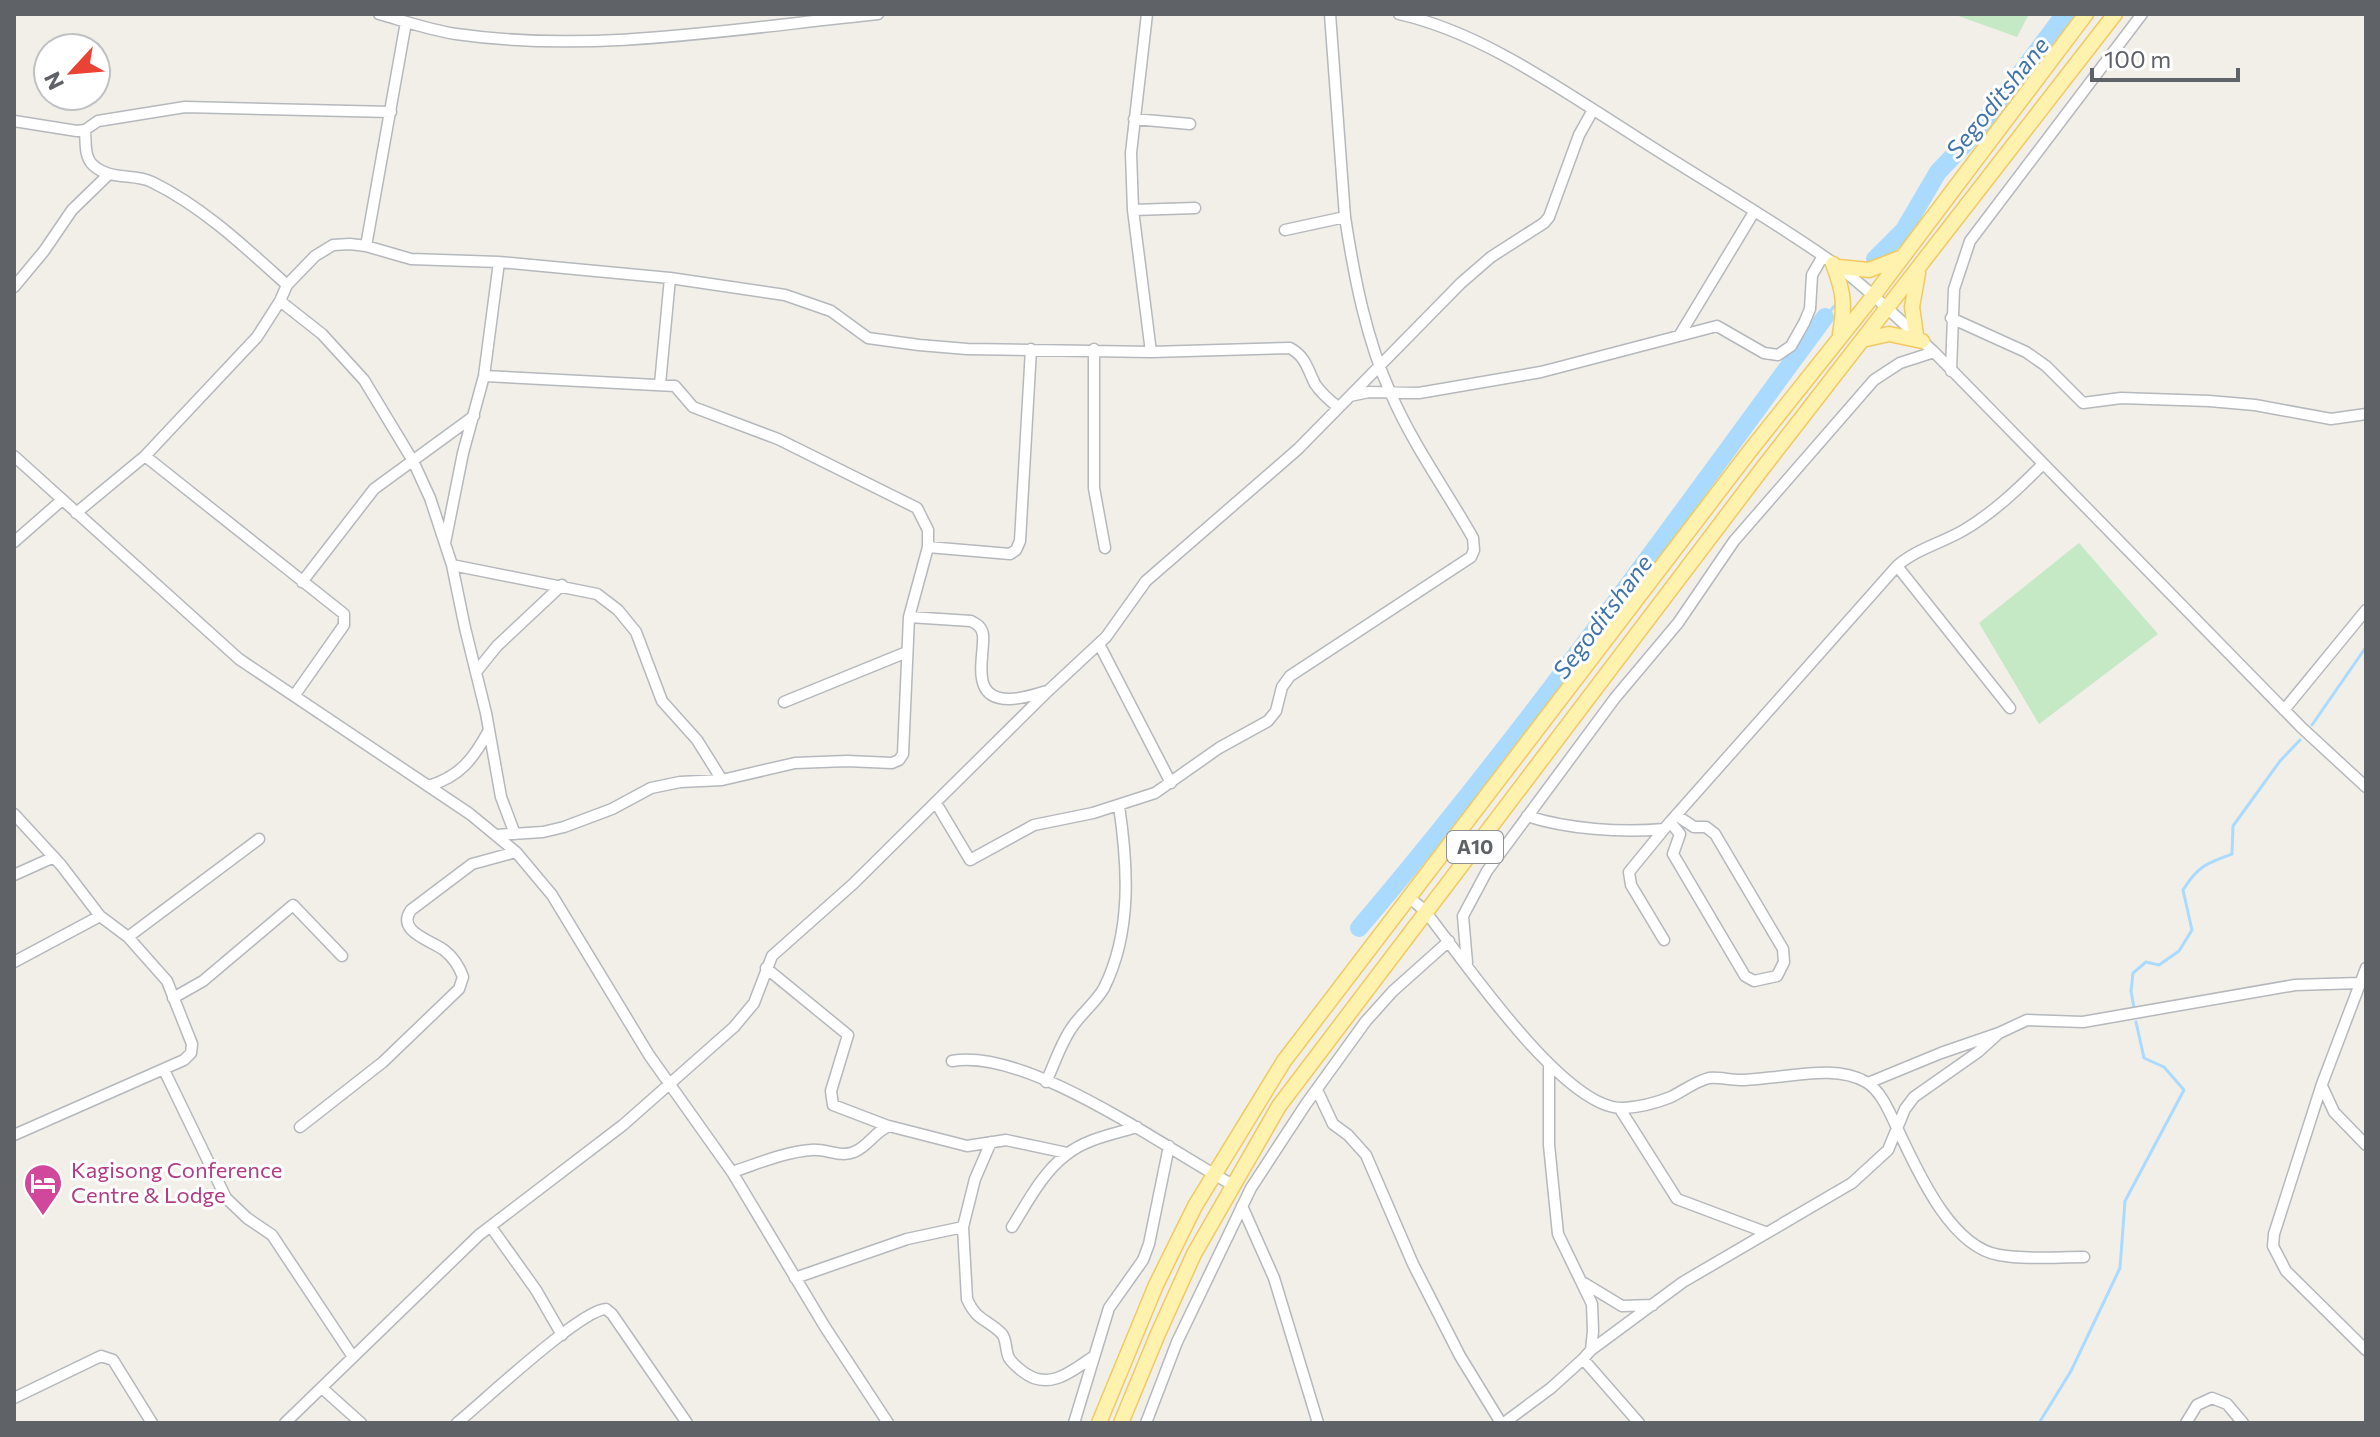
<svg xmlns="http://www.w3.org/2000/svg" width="2380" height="1437" font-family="Commissioner,sans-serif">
<rect width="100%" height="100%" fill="#f1efe8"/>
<path fill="#c5e8c5" d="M1953,14H2029L2017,37Z
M2079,543L2158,634L2039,724L1979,623Z"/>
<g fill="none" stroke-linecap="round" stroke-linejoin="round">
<path stroke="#aadaff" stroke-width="3" d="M1825,317L1838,302
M2312,725L2366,647
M2134,1008L2131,991L2133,973L2146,962L2159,965L2179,951L2192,930L2183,890C2198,866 2207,863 2232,854L2233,826L2280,761L2300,740
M2039,1423L2071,1371L2120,1268L2125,1201L2184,1090L2164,1067L2144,1058L2136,1022"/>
<path stroke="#aadaff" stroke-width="18" d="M1875,259L1904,230L1938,172L1978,130L2065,14
M1359,928C1525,733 1673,523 1825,317"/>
<defs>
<path id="minor" d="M379,14C404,21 430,30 456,34C595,54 739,28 878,14
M1147,14L1131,153L1133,210L1151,352
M1399,14C1481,32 1560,89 1630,133C1699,178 1772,219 1839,267C1873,293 1903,323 1934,352L2302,728L2366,787
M1134,119L1190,124
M14,121L77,131L85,130L98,121L185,107L391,112
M85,130C86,141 84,157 93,165C110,181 134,173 152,182C203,207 245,247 287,285
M1133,210L1195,208
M1285,230L1345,217L1330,14
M366,246L406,22
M14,287L44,251L72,210L109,174
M280,301L322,334L364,380L413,461L430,498L452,565L465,628L486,713L501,797L515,834
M1951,318L2026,352L2046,366L2083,403L2121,398L2209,401L2255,405L2331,419L2366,414
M1679,336L1754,212
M1094,349V488L1105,548
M1951,371L1954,289L1970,241L2142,14
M484,376L675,386L693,407L778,439L917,508L928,530V547L909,617L903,754L899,760L892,763L847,761L795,763L722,780L680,782L651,788L612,809L564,827L543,832L496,835
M660,384L670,278
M1350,396L1369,392L1419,393L1541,372L1717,326L1764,353L1778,355L1791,346L1804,323L1810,309L1812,275L1823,256
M14,456L239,659L470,814L516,852L552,895L649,1055L732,1172L825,1327L888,1423
M145,456L344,614V625L294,696
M76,513L145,456L257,337L280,301L287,285L315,256L333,245L350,244L366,246L411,259L499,262L670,278L785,295L831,311L868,338L919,345L967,349L1151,352L1290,348C1306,357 1307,368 1315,384C1321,393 1329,400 1338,407
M14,542L62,500
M445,543L463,453L484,376L499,262
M928,547L1010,554L1016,550L1020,541L1031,349
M452,565L597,594L618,610L636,632L662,701L697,740L722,780
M1897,566L2010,708
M302,582L374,489L474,416
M909,617L971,621C977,624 982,627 983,635C985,655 968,700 1010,699C1022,699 1036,694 1047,691
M1099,644L1171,783
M476,672L497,646L562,585
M784,702L907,652
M2284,710L2366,610
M428,786C460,777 474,758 489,730
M936,803L970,860L1034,825L1093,813L1155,793L1219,748L1268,721L1276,711L1282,687L1290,676L1471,557L1474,550L1473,538C1446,490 1413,445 1391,394C1366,339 1354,276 1345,217
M14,814L61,865L100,916L128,937L167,981L192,1044L191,1053L184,1060L14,1135
M1527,816C1567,829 1621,833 1664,829
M1670,822L1680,834L1673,854L1745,976L1754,981L1777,976L1784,962L1783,949L1715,834L1706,827H1694L1676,815
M14,875L54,857
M1409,897L1425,911C1461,956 1565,1112 1624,1108C1640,1107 1656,1103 1671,1097C1683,1091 1696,1081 1709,1078C1719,1077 1730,1080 1740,1080C1752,1080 1764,1078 1776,1077C1804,1074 1840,1067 1866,1082C1882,1091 1891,1116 1899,1132C1918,1172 1951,1247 1999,1255C2026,1260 2056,1257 2084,1257
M128,937L259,839
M1664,940L1631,885L1629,872L1670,822L1897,566C1916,549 1942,543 1964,530C1993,513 2018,489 2042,465
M14,962L100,916
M1467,963L1463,916L1487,871L1615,698L1678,623L1734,541L1874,380L1900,363L1934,352
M766,968L848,1035L831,1091L833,1105L888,1126
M2366,968L2322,1084L2274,1234L2273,1246L2286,1271L2366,1350
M173,998L203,981L293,905L342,956
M952,1061C1027,1047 1166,1149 1233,1185
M164,1070L226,1198L247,1218L272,1235L353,1357
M1046,1082C1055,1063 1061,1042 1073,1026C1082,1013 1096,1002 1104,988C1132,932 1128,866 1119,806
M1868,1083L1941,1053L1999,1033L2027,1020L2083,1022L2295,985L2359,983
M2322,1086L2334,1112L2366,1145
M1317,1090L1333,1124L1348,1135L1366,1155L1413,1264L1460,1356L1501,1423
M1620,1109L1677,1199L1765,1232
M300,1127L383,1062L459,989L463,977C459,966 453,957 444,950C430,940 396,931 411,910L472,864L516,852
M991,1142L975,1179L963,1227L967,1299C977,1322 988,1319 1002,1334C1007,1340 1005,1350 1009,1358C1012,1363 1017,1367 1022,1371C1048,1392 1071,1372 1094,1356
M732,1172C757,1164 784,1152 811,1150C825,1148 840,1158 854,1152C869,1146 874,1132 889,1126L967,1146L1006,1140L1067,1153
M1242,1206L1274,1278L1318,1423
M491,1227L536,1290L562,1335
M1012,1227C1027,1203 1043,1172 1066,1155C1085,1139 1114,1134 1137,1127
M795,1278L907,1239L963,1227
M1584,1283L1622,1306L1653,1305
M1591,1350L1683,1282L1852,1183L1888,1150L1905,1109L1914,1097L1978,1052L1999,1033
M1583,1359L1639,1423
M322,1388L361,1423
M14,1398L101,1356L113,1360L152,1423
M285,1423L479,1235L623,1125L734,1027L754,1003L772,956L853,884L1048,691L1106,637L1146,581L1298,449L1461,283L1491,257L1544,223L1549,217L1579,135L1593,110
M457,1423C483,1402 580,1310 606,1309L612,1314L687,1423
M1074,1423L1109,1308L1143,1260L1149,1244L1169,1146
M1146,1423L1177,1342L1251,1188L1306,1104L1366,1021L1393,991L1449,941
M1504,1423L1551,1388L1583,1359L1591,1350L1593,1331L1592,1304L1558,1234L1549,1145V1065
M2186,1423L2197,1405L2212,1398L2227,1404L2243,1423"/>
<path id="major" d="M1833,264C1844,292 1845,305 1840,334
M1838,267L1869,270L1900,258
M1916,335L1912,307L1918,273
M1862,340L1889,334L1922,341
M1099,1423L1156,1285L1195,1206L1284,1061L1749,452L1874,295L2086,14
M1121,1423L1157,1336L1194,1254L1279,1106L1762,469L2115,14"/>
</defs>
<use href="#minor" stroke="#b5b8bc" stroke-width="13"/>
<use href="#major" stroke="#f2c960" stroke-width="17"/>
<use href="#minor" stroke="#fff" stroke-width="10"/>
<use href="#major" stroke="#fff2af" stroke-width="14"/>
</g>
<defs>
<symbol id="hotel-pin" viewBox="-11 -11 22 30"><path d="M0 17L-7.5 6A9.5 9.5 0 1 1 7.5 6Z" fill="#d1479c" stroke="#fff"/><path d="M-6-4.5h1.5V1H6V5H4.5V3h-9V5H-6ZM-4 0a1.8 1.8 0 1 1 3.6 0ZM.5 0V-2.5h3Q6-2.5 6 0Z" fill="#fff"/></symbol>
</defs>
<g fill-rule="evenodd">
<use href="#hotel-pin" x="21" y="1161" width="44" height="60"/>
</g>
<g text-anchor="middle" stroke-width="6" stroke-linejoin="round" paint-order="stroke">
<rect fill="#fff" stroke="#8f9295" stroke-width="2" x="1447" y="831" width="56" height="32" rx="6"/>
<g font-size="20" font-weight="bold" fill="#5f6368">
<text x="1475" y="854">A10</text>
</g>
<g font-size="22" fill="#b23c85" stroke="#fff" text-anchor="start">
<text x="71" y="1178">Kagisong Conference<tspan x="71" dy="25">Centre &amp; Lodge</tspan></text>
</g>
<g font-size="24" font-style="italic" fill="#4174aa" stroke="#fff">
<text transform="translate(1998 98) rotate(-51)" y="8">Segoditshane</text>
<text transform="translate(1603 617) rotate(-53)" y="8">Segoditshane</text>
</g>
</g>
<rect width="2380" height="1437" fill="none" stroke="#5f6368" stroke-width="32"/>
<g transform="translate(72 72) rotate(244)"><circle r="38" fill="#ffffff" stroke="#bfc1c3" stroke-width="2"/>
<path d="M0-6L14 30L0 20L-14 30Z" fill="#ea4335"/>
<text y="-12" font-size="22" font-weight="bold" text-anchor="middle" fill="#5f6368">N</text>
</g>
<path d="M2092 68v12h146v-12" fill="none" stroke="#5f6368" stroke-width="4"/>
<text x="2104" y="68" font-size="24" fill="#5f6368" stroke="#ffffff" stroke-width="6" paint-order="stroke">100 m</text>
</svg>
